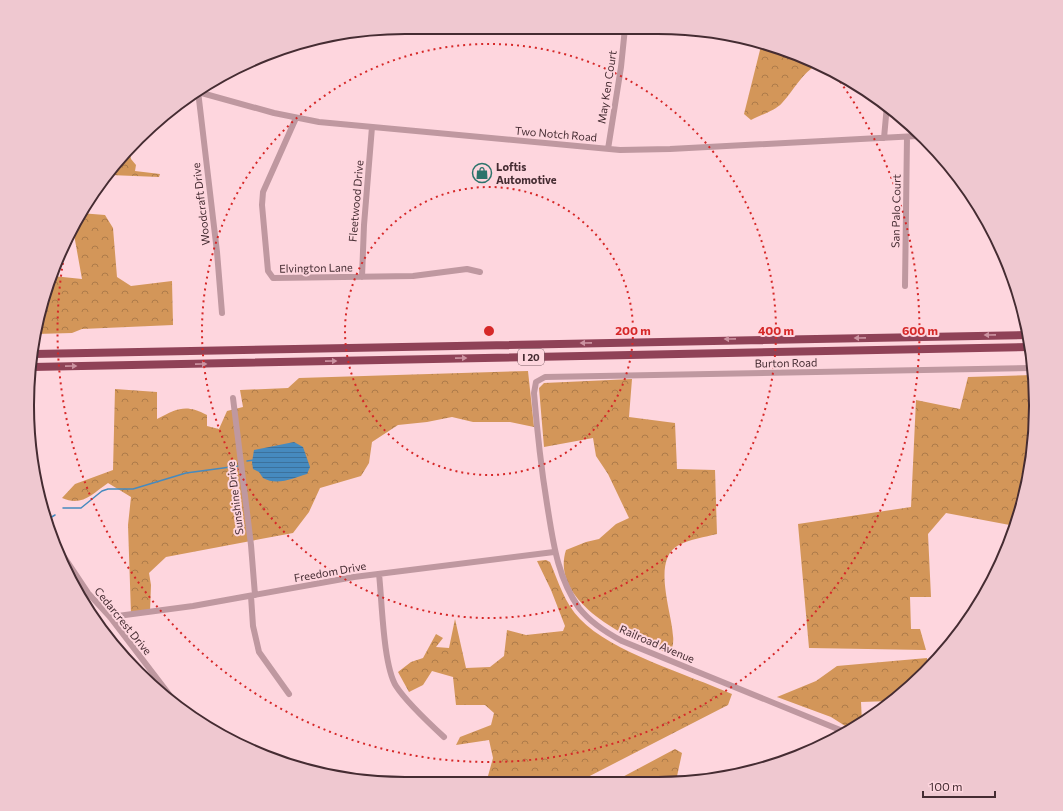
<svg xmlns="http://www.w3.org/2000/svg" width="1063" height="811" font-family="Commissioner,sans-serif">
<defs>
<pattern id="forest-crowns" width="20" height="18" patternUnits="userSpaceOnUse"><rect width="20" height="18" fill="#d39659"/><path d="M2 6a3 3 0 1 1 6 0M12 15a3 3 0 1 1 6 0" fill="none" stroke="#ad7b4a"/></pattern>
<pattern id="water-rules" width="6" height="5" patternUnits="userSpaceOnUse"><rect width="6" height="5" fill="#468abf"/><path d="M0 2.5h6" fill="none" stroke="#3c719c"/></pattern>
</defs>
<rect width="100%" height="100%" fill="#fed6de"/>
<path fill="url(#forest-crowns)" d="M762,42L818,64C802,73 794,90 782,103C775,111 760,115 751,120L744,114Z
M129,149L131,159L136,165L135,171L160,174L159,177L110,175Z
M80,213L105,215L113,228L117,277L131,286L172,281L173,325L82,329L72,333L36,334L40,308L53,276L82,279L73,229Z
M528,371L534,427L510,422H473L452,417L427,422L398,425L372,442L369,463L361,476L320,488L309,512L293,533L166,557L149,573L151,585L150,612L131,614L128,525L131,497L108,483C92,494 82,507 62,498L75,484L113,470L115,389L157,392V419C178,408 186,404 207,415V426L219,429L227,411L243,407L240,390L288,388L299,378Z
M1033,375L1036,406L1029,480L1015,526L946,513L928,534L931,597H910L911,629H920L926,650L809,648L798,524L911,507L916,400L960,409L968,377Z
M632,379L629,417L675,423L677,469L715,470L717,534C705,537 690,539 679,545C651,559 672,612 673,636C674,642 672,648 671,654C632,642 549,603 566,550L586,542L599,539L616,524L629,518L608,474L596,456L593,438L544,447L539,388L544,383Z
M546,560L550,562C558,581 565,604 580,619C611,652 689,675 732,694L728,705L580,781H482L488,776L493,758L489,740L456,745L460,737L491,725L494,713L485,705H456L453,677L432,671L423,685L409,692L398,672L411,662L423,658L436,634L443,638L436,647L449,648L455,619L466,668L490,667L504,656L507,630L526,635L563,631L565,626L551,590L537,561Z
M71,575L90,601L91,608L88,609Z
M927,658L928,669L925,673L891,701L861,702L862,723L850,729L831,717L777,697L816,681L837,666Z
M675,749L682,753L676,781H615Z"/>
<path fill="url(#water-rules)" d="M294,442L303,447L310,467L307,474C294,478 277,486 263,478L259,472L253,469L252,462L254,450Z"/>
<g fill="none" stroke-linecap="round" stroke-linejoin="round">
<path stroke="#468abf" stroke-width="1.5" d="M247,461L254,460
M63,508H81L102,491L108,489H133L186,473L238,466
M50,518L55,515"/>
<path stroke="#bf98a0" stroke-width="6" d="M198,91L217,252L222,313
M198,92L274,113L319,122L620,150L670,149L917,136
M296,118L263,192L262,205L268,271L273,278L413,276L467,269L480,272
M884,138L887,105
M608,149L621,67L625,28
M362,277L364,225L372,127
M905,286L907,137
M233,398L251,545L255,595
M56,545L88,593L110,617L178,706
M379,574C382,600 383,665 396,686C405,700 431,725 444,737
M251,596L253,626L259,652L289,694
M110,617L193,606L354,577L554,552
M845,732L622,641C607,633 590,622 579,608C557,577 553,541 547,504C541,467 537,430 534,393L536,382L545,377L1032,368"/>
<path stroke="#8f4257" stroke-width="8" d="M34,354L1029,335
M32,367L1030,347"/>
</g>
<defs><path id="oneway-solid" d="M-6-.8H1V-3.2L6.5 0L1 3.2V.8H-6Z"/></defs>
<g fill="#cc93a1">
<use href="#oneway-solid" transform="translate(990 335) rotate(179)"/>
<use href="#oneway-solid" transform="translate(860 338) rotate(179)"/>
<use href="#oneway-solid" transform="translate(730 339) rotate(179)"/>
<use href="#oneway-solid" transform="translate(586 343) rotate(179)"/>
<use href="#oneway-solid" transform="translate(461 358) rotate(-1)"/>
<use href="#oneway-solid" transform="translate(331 361) rotate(-1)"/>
<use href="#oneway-solid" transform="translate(201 364) rotate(-1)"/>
<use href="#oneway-solid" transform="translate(71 366) rotate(-1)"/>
</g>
<g fill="none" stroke="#d62828" stroke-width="2" stroke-dasharray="2 4">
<circle cx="489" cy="331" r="144"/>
<circle cx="489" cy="331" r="287"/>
<path d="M833 72A431 431 0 1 1 67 241"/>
</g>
<defs>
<symbol id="shop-ring" viewBox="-11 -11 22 22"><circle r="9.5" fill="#fed6de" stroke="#2c736b" stroke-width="1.5"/><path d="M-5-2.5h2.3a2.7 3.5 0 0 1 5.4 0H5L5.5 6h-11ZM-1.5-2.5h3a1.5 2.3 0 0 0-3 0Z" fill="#2c736b"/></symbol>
</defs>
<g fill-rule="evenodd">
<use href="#shop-ring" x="471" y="162" width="22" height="22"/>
</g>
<g text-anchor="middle" stroke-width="4" stroke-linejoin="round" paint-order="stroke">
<rect fill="#fed6de" stroke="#7c5f66" stroke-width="1" x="518" y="349" width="26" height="16" rx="3"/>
<g font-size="10" font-weight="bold" fill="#452c32">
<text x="531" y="361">I 20</text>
</g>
<g font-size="11" fill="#452c32" stroke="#fed6de">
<text transform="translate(607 87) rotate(-81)" y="4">May Ken Court</text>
<text transform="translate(556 134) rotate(5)" y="4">Two Notch Road</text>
<text transform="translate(356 201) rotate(-85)" y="4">Fleetwood Drive</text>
<text transform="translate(201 204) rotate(-97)" y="4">Woodcraft Drive</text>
<text transform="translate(896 211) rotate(-89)" y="4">San Palo Court</text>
<text transform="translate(316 268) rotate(-1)" y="4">Elvington Lane</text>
<text transform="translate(786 363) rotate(-1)" y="4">Burton Road</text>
<text transform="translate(235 498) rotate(-97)" y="4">Sunshine Drive</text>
<text transform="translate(330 572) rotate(-10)" y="4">Freedom Drive</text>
<text transform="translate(123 621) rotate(51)" y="4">Cedarcrest Drive</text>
<text transform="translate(657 644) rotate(23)" y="4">Railroad Avenue</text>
</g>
<g font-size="11" font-weight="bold" fill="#452c32" stroke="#fed6de" text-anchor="start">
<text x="496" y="171">Loftis<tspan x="496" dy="13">Automotive</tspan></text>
</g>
</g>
<path d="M0 0H1063V811H0ZM405 34H658A371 371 0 0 1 1029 405V406A371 371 0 0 1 658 777H405A371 371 0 0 1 34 406V405A371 371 0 0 1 405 34Z" fill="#efc8d0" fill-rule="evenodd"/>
<path fill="none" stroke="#452c32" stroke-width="2" d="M405 34H658A371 371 0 0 1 1029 405V406A371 371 0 0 1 658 777H405A371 371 0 0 1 34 406V405A371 371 0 0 1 405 34Z"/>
<circle cx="489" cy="331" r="6" fill="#d62828" stroke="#fed6de" stroke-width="2"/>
<g font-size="12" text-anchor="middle" font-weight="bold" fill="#d62828" stroke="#fed6de" stroke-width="4" stroke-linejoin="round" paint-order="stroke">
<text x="633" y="335">200 m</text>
<text x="776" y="335">400 m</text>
<text x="920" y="335">600 m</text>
</g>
<path d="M923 791v6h72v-6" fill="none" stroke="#452c32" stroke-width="2"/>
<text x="929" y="791" font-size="12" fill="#452c32" stroke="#fed6de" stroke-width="3" paint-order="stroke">100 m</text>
</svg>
